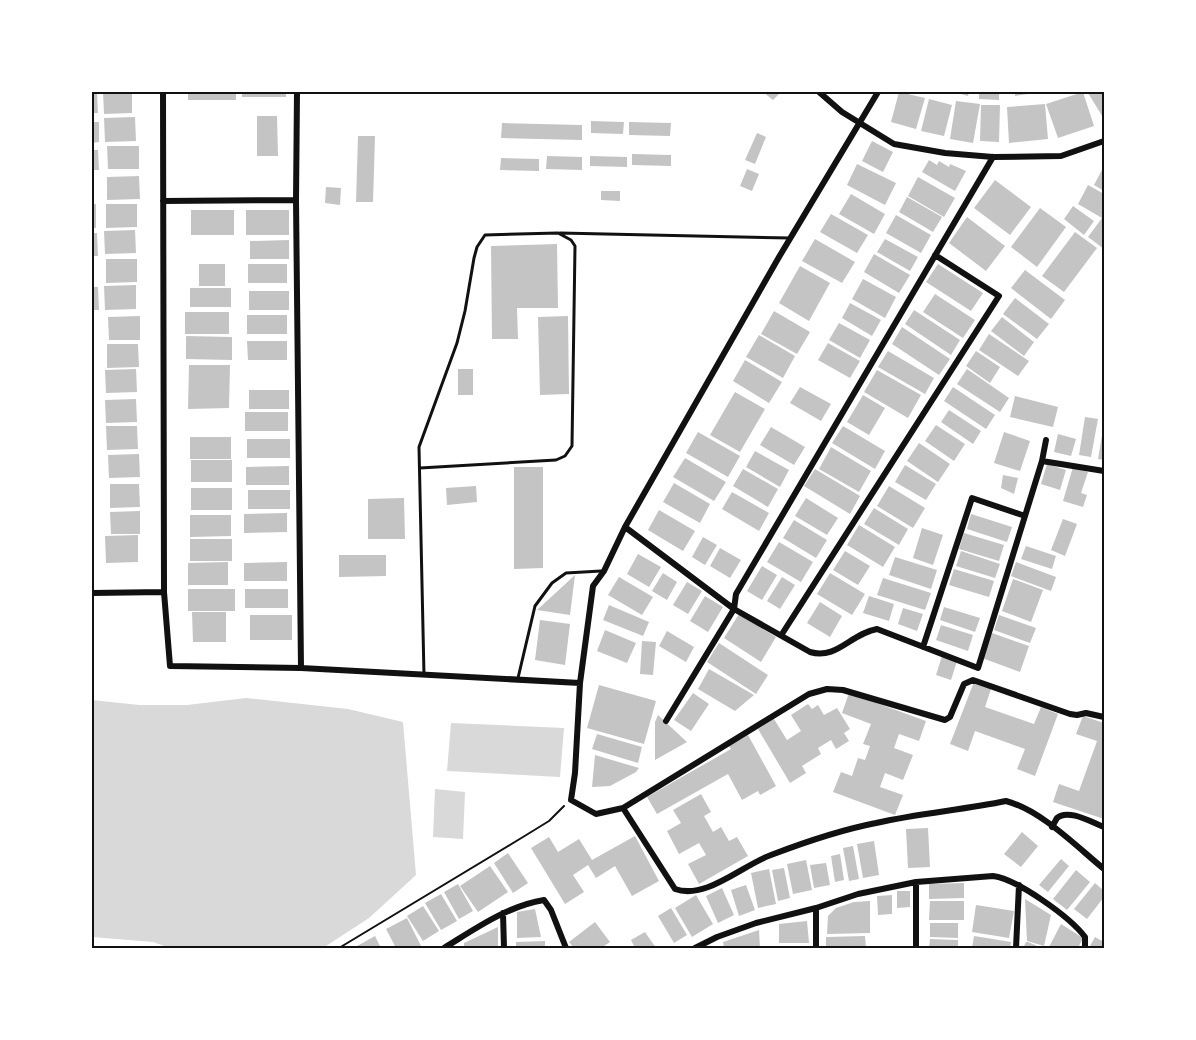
<svg xmlns="http://www.w3.org/2000/svg" width="1196" height="1040" font-family="'Space Grotesk',sans-serif">
<rect width="100%" height="100%" fill="#fff"/>
<path fill="#d9d9d9" d="M246,698L348,709L403,722L416,875L369,918L323,948H170L153,942L92,937V700L139,705H187Z
M451,723L564,728L560,777L447,771Z
M435,789L465,792L463,839L433,837Z"/>
<path fill="#c4c4c4" d="M103,92H132V113L104,114Z
M188,92H236V100H188Z
M242,92H286V97H242Z
M763,92H781L773,100Z
M899,92L925,98L916,129L891,122Z
M954,92H969L968,96Z
M979,92H999V100L979,99Z
M1015,92H1034V93L1015,96Z
M1083,92L1094,126L1058,138L1046,104Z
M1091,92H1104V119L1088,93Z
M92,93H97L98,113H92Z
M929,99L952,105L944,136L921,131Z
M956,101L980,104L973,143L950,139Z
M1045,104L1048,139L1009,143L1007,107Z
M981,105H1000L999,142L980,141Z
M257,116H277L278,156H257Z
M135,117L136,141L105,142L104,118Z
M591,121L624,122L623,134L591,133Z
M92,122H99V142L92,143Z
M629,122L671,123L670,136L629,135Z
M502,123L582,125V140L501,138Z
M757,133L766,137L755,164L745,160Z
M358,136H375L373,202H356Z
M872,141L893,152L883,172L862,161Z
M107,146H139V169H108Z
M92,150H98L99,170H92Z
M632,154L671,155V166L632,165Z
M547,156L582,157V170L546,169Z
M590,156L627,157V167L590,166Z
M501,158L539,159V171L500,170Z
M929,160L937,165L939,161L949,167L950,164L966,171L955,191L922,172Z
M857,164L896,183L885,205L847,185Z
M1104,166V191L1094,185Z
M747,169L759,174L752,191L740,186Z
M139,176L140,199L107,200V177Z
M918,177L955,198L944,217L908,196Z
M92,179H94V199H92Z
M995,180L1031,207L1010,235L974,208Z
M1088,185L1104,194V249L1088,237L1102,218L1078,204Z
M326,187L341,188L340,205L325,203Z
M601,191H620V201L601,200Z
M851,194L885,214L874,234L839,214Z
M907,197L942,217L933,232L899,212Z
M92,204H96V228H92Z
M106,204H137V227L106,228Z
M1073,206L1094,221L1084,235L1064,219Z
M1040,208L1066,227L1037,267L1011,247Z
M191,210H234V235H191Z
M246,210H289V235H246Z
M831,214L868,235L857,253L820,232Z
M896,215L931,235L921,253L886,233Z
M967,217L1005,246L986,271L949,243Z
M135,230L136,253L105,254L104,231Z
M1075,232L1097,248L1064,292L1042,276Z
M92,233H97L98,256H92Z
M815,239L855,262L842,283L802,261Z
M885,239L918,257L910,271L877,252Z
M289,240V259H250V241Z
M557,244L558,308H517L518,339H492L491,246Z
M874,254L910,275L899,293L864,272Z
M106,259H137V282L106,283Z
M199,264H225V286H199Z
M248,264H287V283H248Z
M938,264L983,293L971,311L926,282Z
M800,266L830,283L809,321L779,303Z
M1025,270L1065,300L1051,319L1011,288Z
M863,279L896,297L885,318L852,299Z
M136,285V309L105,310L104,286Z
M92,287H98L99,310H92Z
M190,288H231V307H190Z
M249,291H289V310H249Z
M935,294L975,320L963,338L923,312Z
M1015,298L1049,324L1037,339L1003,314Z
M850,303L881,320L872,336L842,318Z
M914,310L960,340L951,355L905,324Z
M774,311L810,332L797,354L761,334Z
M185,312H229V334H185Z
M247,315H287V334H247Z
M140,316V340H109L108,317Z
M568,316L569,394L540,395L538,317Z
M1002,317L1034,342L1024,356L991,331Z
M839,323L870,340L860,358L829,340Z
M902,327L950,359L939,375L892,344Z
M989,334L1029,361L1018,376L979,350Z
M759,335L795,356L783,378L746,357Z
M186,336L232,337V360L186,359Z
M247,341H287V360H248Z
M828,343L860,361L850,378L818,360Z
M107,344H138L139,367L107,368Z
M888,351L934,378L925,394L878,367Z
M976,351L1000,367L990,383L966,366Z
M745,360L782,382L769,403L733,381Z
M189,365H230L229,408L188,409Z
M136,369L137,392L106,393L105,370Z
M458,369H473V395H458Z
M967,369L1009,398L1000,412L957,384Z
M877,370L921,395L908,418L864,392Z
M800,387L831,404L821,421L790,403Z
M953,387L995,415L986,429L944,401Z
M249,390H289V409H249Z
M735,392L765,409L740,452L710,435Z
M863,395L885,408L869,435L847,422Z
M1015,396L1058,407L1053,427L1010,417Z
M136,399L137,422L106,423L105,400Z
M949,410L981,431L973,444L941,422Z
M245,412H288V431H245Z
M1085,417L1098,419L1091,457L1079,455Z
M936,425L965,444L954,461L925,441Z
M106,426H137L138,449L107,450Z
M843,426L885,451L875,469L832,443Z
M771,427L805,447L794,465L760,445Z
M1103,429H1104V460L1098,459Z
M698,432L740,456L728,477L686,453Z
M1004,432L1030,441L1020,471L994,463Z
M1058,434L1076,439L1071,456L1054,452Z
M190,437H231V459H190Z
M247,439H290V458H247Z
M919,443L950,464L938,482L907,461Z
M831,447L871,471L859,492L819,469Z
M755,451L789,470L780,487L746,467Z
M139,454L140,477L109,478L108,455Z
M685,458L726,482L714,501L673,477Z
M191,460H232V482H191Z
M1047,464L1066,470L1060,490L1041,484Z
M905,465L936,484L926,500L895,482Z
M289,466V485H246V467Z
M514,467H543V568L514,569Z
M1073,467L1088,472L1081,493L1087,495L1083,507L1063,501Z
M743,469L778,489L768,507L733,486Z
M815,469L860,496L850,514L804,486Z
M1003,475L1018,478L1014,494L1001,488Z
M674,483L710,504L700,523L663,502Z
M110,484H139L140,507L110,508Z
M476,486L477,502L447,505L446,488Z
M889,486L925,508L913,528L877,506Z
M191,488H232V510H191Z
M248,490H290V509H248Z
M732,492L769,513L759,531L722,509Z
M404,498L405,539H368V499Z
M806,498L838,518L827,535L795,516Z
M874,508L908,529L899,545L864,524Z
M659,510L695,531L683,551L648,530Z
M140,511V534H111L110,512Z
M287,513V532L244,533V514Z
M971,514L1012,527L1007,542L967,529Z
M190,515H231V536L190,537Z
M1063,519L1077,524L1065,556L1051,550Z
M794,520L827,540L816,558L783,538Z
M859,525L895,547L883,567L847,545Z
M922,528L943,535L933,565L913,558Z
M964,533L1004,545L999,561L959,549Z
M138,535V562L106,563L105,536Z
M703,537L717,545L705,565L692,557Z
M190,539H232V561H190Z
M779,542L813,562L801,582L767,562Z
M1026,546L1056,556L1052,569L1021,559Z
M720,548L741,560L730,578L710,566Z
M845,551L870,566L858,585L833,570Z
M961,551L1000,564L995,578L956,566Z
M638,554L661,567L649,587L627,574Z
M339,555H386V576L339,577Z
M895,557L937,570L931,589L889,575Z
M228,562V585H188V563Z
M287,562V581H244V563Z
M1016,562L1056,577L1051,591L1011,576Z
M762,566L777,575L762,600L747,591Z
M954,569L994,581L989,597L949,585Z
M663,573L677,582L667,600L652,591Z
M830,573L865,594L852,615L817,594Z
M575,575L570,615L537,610Z
M619,577L653,597L642,615L608,595Z
M782,577L795,585L780,609L767,601Z
M883,578L931,593L925,610L877,595Z
M1013,579L1043,590L1031,622L1002,611Z
M687,582L702,591L688,614L673,605Z
M188,589H235V611H188Z
M245,589H288V608H245Z
M705,596L723,607L708,632L690,621Z
M869,596L894,604L889,621L863,613Z
M820,602L842,616L830,637L807,623Z
M609,605L649,622L643,636L603,620Z
M944,607L980,618L975,632L940,620Z
M903,608L923,614L917,631L898,624Z
M192,612H226V642H193Z
M739,614L776,637L761,662L724,638Z
M250,615H292V640H250Z
M999,615L1036,628L1030,643L994,630Z
M540,620L570,624L565,665L535,660Z
M941,625L973,635L968,651L936,640Z
M605,630L636,643L627,663L597,651Z
M667,631L694,647L686,662L659,646Z
M992,633L1029,646L1020,672L982,658Z
M642,641L656,642L653,675L640,674Z
M719,643L768,675L756,694L707,662Z
M942,656L957,661L951,680L936,675Z
M709,669L754,695L735,711L698,689Z
M974,682L991,689L985,707L1034,724L1041,707L1058,714L1035,776L1017,769L1025,749L975,731L968,751L950,744Z
M599,685L656,701L644,744L587,728Z
M693,693L709,704L691,731L674,720Z
M849,693L926,721L919,741L899,734L894,748L913,755L903,780L885,773L880,787L903,795L895,815L833,792L841,772L852,776L858,758L865,760L870,746L863,744L871,724L842,713Z
M808,704L812,709L818,705L824,715L837,708L850,729L844,733L849,741L836,749L831,740L818,748L821,754L802,766L806,773L790,783L758,729L774,719L787,740L801,731L791,715Z
M658,715L687,742L655,760V722Z
M1083,716L1104,723V819L1053,802L1059,784L1079,791L1097,741L1076,734Z
M597,734L642,747L638,763L592,749Z
M748,735L776,786L760,795L758,791L742,800L728,774L657,814L647,797L731,749L729,746Z
M595,755L639,768L636,772L610,786L592,787Z
M701,794L711,812L704,816L713,832L721,827L729,841L737,837L748,856L699,884L688,864L706,855L699,843L679,854L667,831L681,823L673,810Z
M928,828L930,867L908,868L906,829Z
M1022,832L1038,846L1021,867L1004,854Z
M635,836L659,881L632,896L615,866L596,878L588,865L573,875L584,892L565,904L531,848L549,837L558,852L579,839L592,860Z
M874,841L879,875L863,878L857,844Z
M853,846L859,879L849,881L843,848Z
M508,853L528,883L513,893L494,863Z
M840,854L844,880L835,882L831,856Z
M1061,859L1069,866L1048,892L1039,885Z
M806,860L812,890L793,894L787,864Z
M826,863L830,885L814,888L810,865Z
M490,866L508,892L478,912L460,886Z
M784,868L790,898L778,901L772,870Z
M769,869L776,904L758,908L751,873Z
M1076,870L1090,882L1067,910L1053,899Z
M964,883V898L929,899V884Z
M1095,883L1104,891V897L1087,919L1074,909Z
M458,884L473,911L459,919L444,892Z
M746,885L755,910L739,916L731,890Z
M722,888L734,915L718,923L706,896Z
M897,891H910V907L897,908Z
M441,894L457,921L441,930L425,903Z
M696,895L713,924L692,937L675,908Z
M892,895V914L878,915L877,896Z
M1025,899L1051,915L1044,946L1027,941Z
M870,901V933L827,934L828,916L836,908L854,902Z
M930,901H964V920H929Z
M976,905L1014,911L1009,938L972,932Z
M423,906L439,931L423,941L407,916Z
M671,908L687,935L674,943L658,916Z
M535,909L541,937L517,938V912Z
M407,918L422,948H396L386,929Z
M807,921L809,943H779V924Z
M595,922L610,942L601,948H574L569,942Z
M930,923H958V938L930,937Z
M1061,924L1083,938L1078,948H1053L1049,947Z
M498,927V948H464V943Z
M759,930L760,948H724L723,942Z
M645,932L656,948H635L631,940Z
M375,936L381,948H358L357,946Z
M865,936L866,948H826V937Z
M974,936L1011,942L1010,948H972Z
M1095,937L1104,942V948H1089Z
M930,939L958,940V948H929Z
M545,941V948H516V942Z
M1026,942H1028L1042,948H1023Z"/>
<g fill="none" stroke-linecap="round" stroke-linejoin="round">
<path stroke="#111" stroke-width="2" d="M339,948L523,837L549,821L564,806"/>
<path stroke="#111" stroke-width="3" d="M560,233L790,238
M420,468L556,460L565,456L572,446L575,246L571,240L558,233L485,235L477,247L474,258L465,311L457,343L419,447L424,675
M518,678L535,606L552,583L566,573L601,571"/>
<path stroke="#111" stroke-width="6" d="M163,92L164,592L170,666L301,668L580,683
M297,92L296,200L301,668
M819,92L842,112L894,144L945,153L993,157L1061,156L1104,141
M878,92L779,257L625,527L604,571L593,586L580,683L575,773L571,800L596,814L623,808L809,694L827,689L843,690L945,720L950,717L964,684L973,680L1070,714L1077,715L1086,713L1104,717
M163,201L296,200
M1042,461L1104,471
M625,527L734,609L810,652C837,660 850,634 877,629L978,668L1042,461L1046,440
M92,593L164,592
M782,634L999,296L935,255
M923,647L972,498L1025,516
M666,721L734,609L736,594L993,157
M623,808L675,889C706,900 741,866 771,855C805,842 840,830 876,823C919,813 963,810 1006,801C1041,810 1077,847 1104,869
M1052,827C1054,824 1055,821 1057,818C1068,808 1093,823 1104,827
M916,882V948
M816,908V948
M503,913L504,948
M444,948C475,929 507,906 544,900L551,910L566,948
M695,948L717,937L756,923L816,908L858,894L916,882L993,876C1017,879 1070,917 1085,937V948
M1016,948L1019,885"/>
</g>
<rect width="1196" height="1040" fill="none" stroke="#ffffff" stroke-width="186"/>
<rect x="93" y="93" width="1010" height="854" fill="none" stroke="#111" stroke-width="2"/>
</svg>
